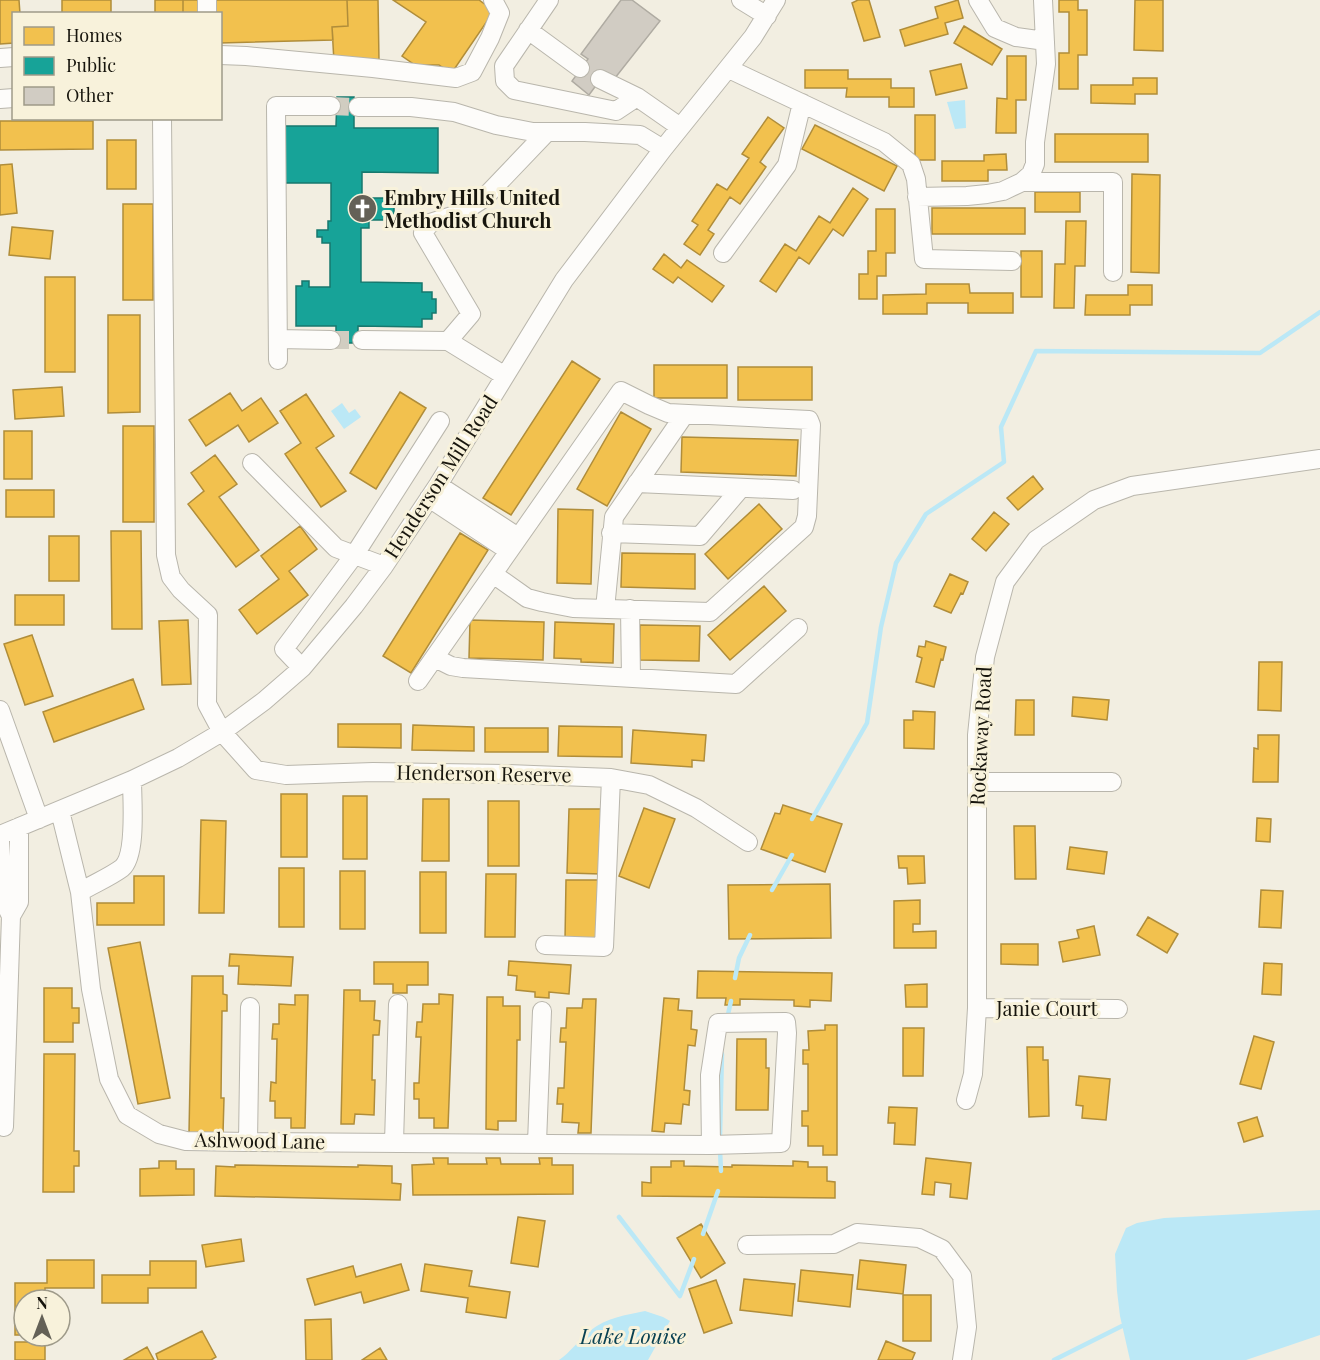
<svg xmlns="http://www.w3.org/2000/svg" width="1320" height="1360" font-family="'Playfair Display',serif">
<rect width="100%" height="100%" fill="#f2eee1"/>
<path fill="#bbe8f6" d="M965,100L966,128L955,129L947,102Z
M342,403L349,413L355,409L361,417L344,429L331,411Z
M1320,1210V1335L1246,1360H1130L1120,1316L1117,1291L1115,1254L1126,1228L1137,1223L1164,1218Z
M645,1311L663,1317L670,1321L648,1360H559C571,1352 579,1339 591,1330C606,1318 626,1315 645,1311Z"/>
<path fill="#f2c14e" stroke="#b08d3a" stroke-width="1.5" d="M0,0H19L20,14H14V43L0,44Z
M62,0H111V14H62Z
M155,0H183V14H155Z
M183,0H347L348,26L332,27L333,40L220,43V14H183Z
M347,0H378L379,61L334,62L332,27L348,26Z
M393,0H479L494,11L453,71H448L439,65H415L402,56L426,22Z
M858,0H869L880,37L864,41L852,3Z
M958,0L963,18L945,23L948,34L905,46L900,30L938,18L935,7Z
M1059,0H1078V10H1087V55H1078V89H1059V53H1069V12H1059Z
M1135,0H1163V51L1134,50Z
M964,26L1002,49L992,65L954,43Z
M1007,56H1026V100H1016V133H996L997,98L1007,99Z
M961,64L967,88L936,95L930,71Z
M805,70H848V79H891V88H914V107H889V97H846L847,88H805Z
M1133,78H1157V94H1135V104L1091,103V85H1133Z
M915,115H935V160H915Z
M768,117L784,128L760,162L766,167L740,204L730,197L708,230L714,234L700,255L684,244L698,225L692,221L717,184L727,190L749,158L742,154Z
M0,121H93V149L0,150Z
M815,125L897,166L884,191L802,149Z
M1055,134H1148V162H1055Z
M107,140H136V189H107Z
M1006,154L1007,170H988V181H942V161H984V155Z
M12,164L17,213L0,215V165Z
M1132,174L1160,175L1159,273L1131,272Z
M853,188L868,199L843,236L833,229L809,264L799,257L776,292L760,281L785,244L796,251L819,216L830,223Z
M1035,192H1080V212H1035Z
M123,204H153V300H123Z
M932,208H1025V234H932Z
M876,209H895V253H886V276H877V299H859V274H868V251H876Z
M1066,221H1086L1085,266H1075L1074,308H1054L1055,264H1065Z
M12,227L53,231L50,259L9,255Z
M1021,251H1042V297H1021Z
M664,254L681,268L687,260L724,286L712,302L678,277L673,283L653,269Z
M45,277H75V372H45Z
M926,284H969L970,293H1013V313H968V303H927V314H883V295L926,294Z
M1128,285H1152V305H1130V315H1085L1086,295H1128Z
M108,315H140V412L108,413Z
M572,361L600,379L511,515L483,498Z
M654,365H727V398H654Z
M738,367H812V400H738Z
M62,387L64,416L15,419L13,390Z
M400,392L426,408L376,489L350,473Z
M230,393L242,411L261,398L278,423L249,442L238,425L206,446L189,420Z
M306,394L334,436L316,448L346,491L321,507L285,454L301,443L280,411Z
M621,412L651,429L607,506L577,489Z
M123,426H154V522H123Z
M4,431H32V479H4Z
M682,437L798,440L796,476L681,472Z
M215,455L237,484L219,497L259,550L236,567L188,504L204,491L191,473Z
M1033,476L1043,489L1018,510L1007,498Z
M6,490H54V517H6Z
M759,504L782,529L728,579L705,554Z
M558,509L593,510L591,584L557,583Z
M994,512L1009,524L986,551L972,539Z
M300,526L317,549L289,571L308,595L257,634L239,610L279,579L261,556Z
M111,531H141L142,629H112Z
M460,533L488,550L411,673L383,656Z
M49,536H79V581H49Z
M622,553L695,554V589L621,587Z
M950,574L968,582L963,594L961,593L951,613L934,606Z
M764,586L786,611L730,660L708,635Z
M15,595H64V625H15Z
M188,620L191,684L162,685L159,621Z
M470,620L544,622L543,660L469,658Z
M555,622L614,624L613,663L581,662V659L554,658Z
M640,625L700,626L699,661L640,660Z
M32,635L53,696L25,705L4,644Z
M926,641L946,647L943,660L941,659L934,687L916,682L922,658L917,656L919,646L925,647Z
M1259,662H1282L1281,711L1258,710Z
M133,679L144,709L54,742L43,712Z
M1073,697L1109,700L1107,720L1072,716Z
M1016,700H1034V735H1015Z
M913,711L935,712L934,749L904,748V720H913Z
M338,724H401V748L338,747Z
M413,725L474,727V751L412,750Z
M559,726L622,727V757L558,756Z
M485,728H548V752H485Z
M633,730L706,735L704,761L692,760V767L631,763Z
M1258,735H1279L1278,782H1253L1254,748L1258,749Z
M281,794H307V857H281Z
M343,796H367V859H343Z
M423,799H449V861H422Z
M488,801H519V866H488Z
M783,805L842,824L825,872L761,849L775,813L780,814Z
M644,808L675,819L649,888L619,876Z
M569,809H603L601,874L567,873Z
M1257,818L1271,819L1270,842L1256,841Z
M201,820L226,821L224,913H199Z
M1014,826H1035L1036,879H1015Z
M1070,847L1107,852L1104,874L1067,869Z
M898,856H924L925,883L908,884L907,868H899Z
M279,868H304V927H279Z
M340,871H365V929H340Z
M420,872H446V933H420Z
M486,874H516L515,937H485Z
M134,876H164V925H97V903H134Z
M566,880H599V940H565Z
M830,884L831,938L729,939L728,885Z
M1261,890L1283,891L1281,928L1259,927Z
M920,900V924H913V932L936,931V948H894V901Z
M1148,917L1178,934L1167,953L1137,935Z
M1094,926L1100,955L1063,962L1059,942L1079,938L1077,930Z
M140,942L170,1098L138,1104L108,948Z
M1001,944H1038V965L1001,964Z
M230,954L293,957L291,986L238,984L239,966H229Z
M509,961L571,965L569,994L549,992V998L535,997V992L516,990L517,976L508,975Z
M374,962H428V985H407V993H393V984H374Z
M1264,963L1282,964L1281,995L1262,994Z
M698,971L832,973L831,1001L810,1000V1007L794,1006V1000L740,999V1005H725L726,998H697Z
M192,976H223V994L227,995V1011H222L221,1098H224L223,1134L189,1133Z
M927,984V1007H906L905,985Z
M44,988H72V1008H79V1023H73V1042H44Z
M344,990H360V1001H375L374,1020L380,1021L379,1035H373L372,1080H375L374,1115L355,1114L354,1124H341Z
M439,994L453,995L448,1128H434V1118H419V1099H414V1083H419L421,1037H416L417,1022H422L423,1004H439Z
M295,995H308L305,1128H291V1118H275V1101H270L271,1082L276,1083L277,1039H272L273,1024H279V1004L295,1005Z
M487,997H503V1006H520V1040H517L516,1121H498V1130L486,1129Z
M664,998L679,999L678,1010L692,1011L691,1029L697,1030L695,1046L688,1045L684,1090L690,1091L689,1105L683,1104L681,1124L665,1123L664,1132L652,1131Z
M583,999H596L591,1133H578L579,1123L562,1122L563,1104H557L558,1088H564L566,1042H560L561,1028H566L567,1008H582Z
M825,1025H837V1155H823V1146H808V1126H802V1111H808V1064H803V1050H809L808,1031L825,1030Z
M903,1028H924L923,1076H903Z
M1254,1036L1274,1042L1261,1089L1240,1084Z
M737,1039H766V1068H769L768,1110H736Z
M1027,1047H1043V1060H1048L1049,1116L1029,1117Z
M44,1054H75L74,1151H79V1166H74V1192H43Z
M1079,1076L1110,1079L1106,1120L1082,1118L1083,1106L1076,1105Z
M889,1107L917,1108L915,1145L894,1144L895,1123H888Z
M1257,1117L1263,1136L1244,1142L1238,1123Z
M433,1158H448V1164H487L486,1158H500L501,1164H540L539,1158H552V1165H573V1194L413,1195L412,1165L434,1164Z
M926,1158L971,1163L967,1199L950,1197L951,1184L935,1182L934,1195L922,1194Z
M159,1161H176V1169H194V1195L140,1196V1169L159,1168Z
M671,1161H684V1166L732,1167V1165L793,1166V1161L808,1162V1167H827V1181L835,1182V1198L642,1196V1182L651,1183V1167H671Z
M235,1165L358,1167V1165L392,1166V1183L401,1184L400,1200L215,1196L216,1166L235,1167Z
M518,1217L545,1221L538,1267L511,1263Z
M701,1224L725,1263L701,1278L677,1238Z
M241,1239L244,1261L206,1267L202,1245Z
M47,1260H94V1288H45V1300H24V1335H15V1283H47Z
M860,1260L906,1265L903,1294L857,1289Z
M150,1261H196V1288H148V1303H102V1275H150Z
M401,1264L409,1290L364,1303L361,1292L315,1305L307,1279L353,1266L356,1277Z
M425,1264L472,1271L469,1286L510,1292L506,1318L466,1312L468,1298L421,1291Z
M801,1270L853,1275L850,1307L798,1301Z
M744,1279L795,1284L792,1316L740,1310Z
M716,1280L732,1323L704,1333L689,1289Z
M903,1295H931V1341H903Z
M331,1319L332,1360H306L305,1320Z
M202,1331L216,1357L211,1360H158L156,1354Z
M886,1341L915,1353L912,1360H878Z
M15,1342H45V1360H15Z
M147,1347L154,1360H124Z
M380,1348L387,1360H362Z"/>
<path fill="#17a398" stroke="#17786e" stroke-width="1.5" d="M337,97H354V128H438V173L362,172V198H394V220H369V228H361V282L422,283V292H432V299H436V313H432V319H422V327L358,326V343H336V326H296V286H302V281H309V287H330V243H322V237H317V230H328V221H331V183H285V126H336Z"/>
<g fill="none" stroke-linecap="round" stroke-linejoin="round">
<path stroke="#bbe8f6" stroke-width="4.5" d="M812,819L867,723L881,627L896,563L926,514L1004,462L1001,427L1036,351L1260,353L1320,312
M772,890L792,855
M735,978L739,958L750,935
M727,1019L731,1001
M720,1135L722,1054
M720,1150L721,1171
M619,1217L680,1296L694,1259
M703,1234L718,1191
M1054,1360L1122,1326"/>
</g>
<path fill="#d1ccc3" stroke="#afaba2" stroke-width="1.5" d="M621,0H632L660,21L615,78L606,72L589,95L572,81L588,59L581,54Z"/>
<g fill="none" stroke-linecap="round" stroke-linejoin="round">
<path stroke="#d1cdc1" stroke-width="18" stroke-dasharray="18 9" stroke-linecap="butt" d="M331,106L358,107
M331,340H362"/>
<defs>
<path id="minor" d="M207,0V14
M549,0L504,66L505,81L514,90L616,111L637,97
M741,0L767,16
M978,0L995,28L1016,37L1045,41
M528,30L580,68
M220,55L246,56L373,68L456,78L472,72L490,38L500,13L493,0
M0,58L14,57
M729,69L884,142L911,164L916,179L924,259L1012,261
M600,79L637,97L680,127
M0,99L14,98
M358,107H411L454,112L496,125L533,132H585L640,135L663,149
M162,118L166,555L171,577L181,590L208,615L207,704L222,732L256,770L286,775L373,772L505,774L611,778L649,785L696,808L748,842
M1022,182H1113V272
M917,197L967,196L987,194L1003,191L1022,182L1031,174L1035,164V142L1046,64L1043,0
M723,253L787,165L802,103
M278,339L331,340
M362,340L448,341L505,376
M448,341L471,314L423,233L430,223L461,213L484,198L547,132
M278,360L276,106H331
M252,463L336,548L384,566
M637,483L793,490
M438,485L518,537
M429,498L509,551
M611,533L700,536L741,488
M605,609L614,517L685,414
M630,609L631,677
M435,658L451,666L463,668L736,684L798,628
M302,668L284,649L355,554L440,421
M418,681L621,391L649,405L668,413L809,420L811,425L807,516L804,527L710,612L573,608L542,602L527,598L493,574
M0,710L39,819
M977,782H1112
M60,811L80,892L91,989L109,1079L127,1115L159,1134L186,1141L248,1142L711,1145L781,1143L787,1033L786,1022L718,1023L710,1075L711,1145
M0,835L132,780L178,758L222,732L264,701L302,668L354,606L384,566L438,485L564,280L663,149L753,37L776,0
M0,841L4,902L11,916
M80,892C93,884 110,877 122,868C137,855 132,800 132,780
M545,945L604,947L611,778
M977,1008L1118,1009
M966,1100L973,1074L977,1008V735L985,657L1005,582L1036,540L1094,500L1132,486L1320,459
M4,1127L11,916L19,902V827
M248,1142L250,1007
M394,1143L398,1004
M537,1143L542,1011
M747,1245L834,1244L857,1233L919,1238L942,1249L962,1276L967,1327L962,1360"/>
</defs>
<use href="#minor" stroke="#b9b6ac" stroke-width="20"/>
<use href="#minor" stroke="#fdfcfa" stroke-width="18"/>
</g>
<defs>
<symbol id="church-disc" viewBox="-11 -11 22 22"><circle r="9.5" fill="#646157" stroke="#f8f2db"/><path d="M-1.2-6h2.4v3.5h3.3v2.4h-3.3V6h-2.4V-.1h-3.3v-2.4h3.3Z" fill="#fff"/></symbol>
</defs>
<g fill-rule="evenodd">
<use href="#church-disc" x="346" y="192" width="33" height="33"/>
</g>
<g text-anchor="middle" stroke-width="6" stroke-linejoin="round" paint-order="stroke">
<g font-size="20" font-weight="bold" fill="#17150d" stroke="#f8f2db" text-anchor="start">
<text x="384" y="205">Embry Hills United<tspan x="384" dy="23">Methodist Church</tspan></text>
</g>
<g font-size="20" fill="#17150d" stroke="#f8f2db">
<text transform="translate(441 477) rotate(-57)" y="7">Henderson Mill Road</text>
<text transform="translate(981 736) rotate(-87)" y="7">Rockaway Road</text>
<text transform="translate(484 774) rotate(1)" y="7">Henderson Reserve</text>
<text x="1047" y="1016">Janie Court</text>
<text transform="translate(260 1141) rotate(1)" y="7">Ashwood Lane</text>
</g>
<g font-size="21" font-style="italic" fill="#094152" stroke="#f8f2db">
<text x="633" y="1344">Lake Louise</text>
</g>
</g>
<rect x="12" y="12" width="210" height="108" fill="#f8f2db" stroke="#9e9a89" stroke-width="1.5"/>
<rect x="24" y="27" width="30" height="18" fill="#f2c14e" stroke="#9e9a89" stroke-width="1.5"/>
<text x="66" y="42" font-size="18" fill="#17150d">Homes</text>
<rect x="24" y="57" width="30" height="18" fill="#17a398" stroke="#9e9a89" stroke-width="1.5"/>
<text x="66" y="72" font-size="18" fill="#17150d">Public</text>
<rect x="24" y="87" width="30" height="18" fill="#d1ccc3" stroke="#9e9a89" stroke-width="1.5"/>
<text x="66" y="102" font-size="18" fill="#17150d">Other</text>
<g transform="translate(42 1318)"><circle r="28" fill="#f8f2db" stroke="#9e9a89" stroke-width="1.5"/>
<path d="M0-4.5L10 22L0 15L-10 22Z" fill="#646157"/>
<text y="-9" font-size="16" font-weight="bold" text-anchor="middle" fill="#17150d">N</text>
</g>
</svg>
